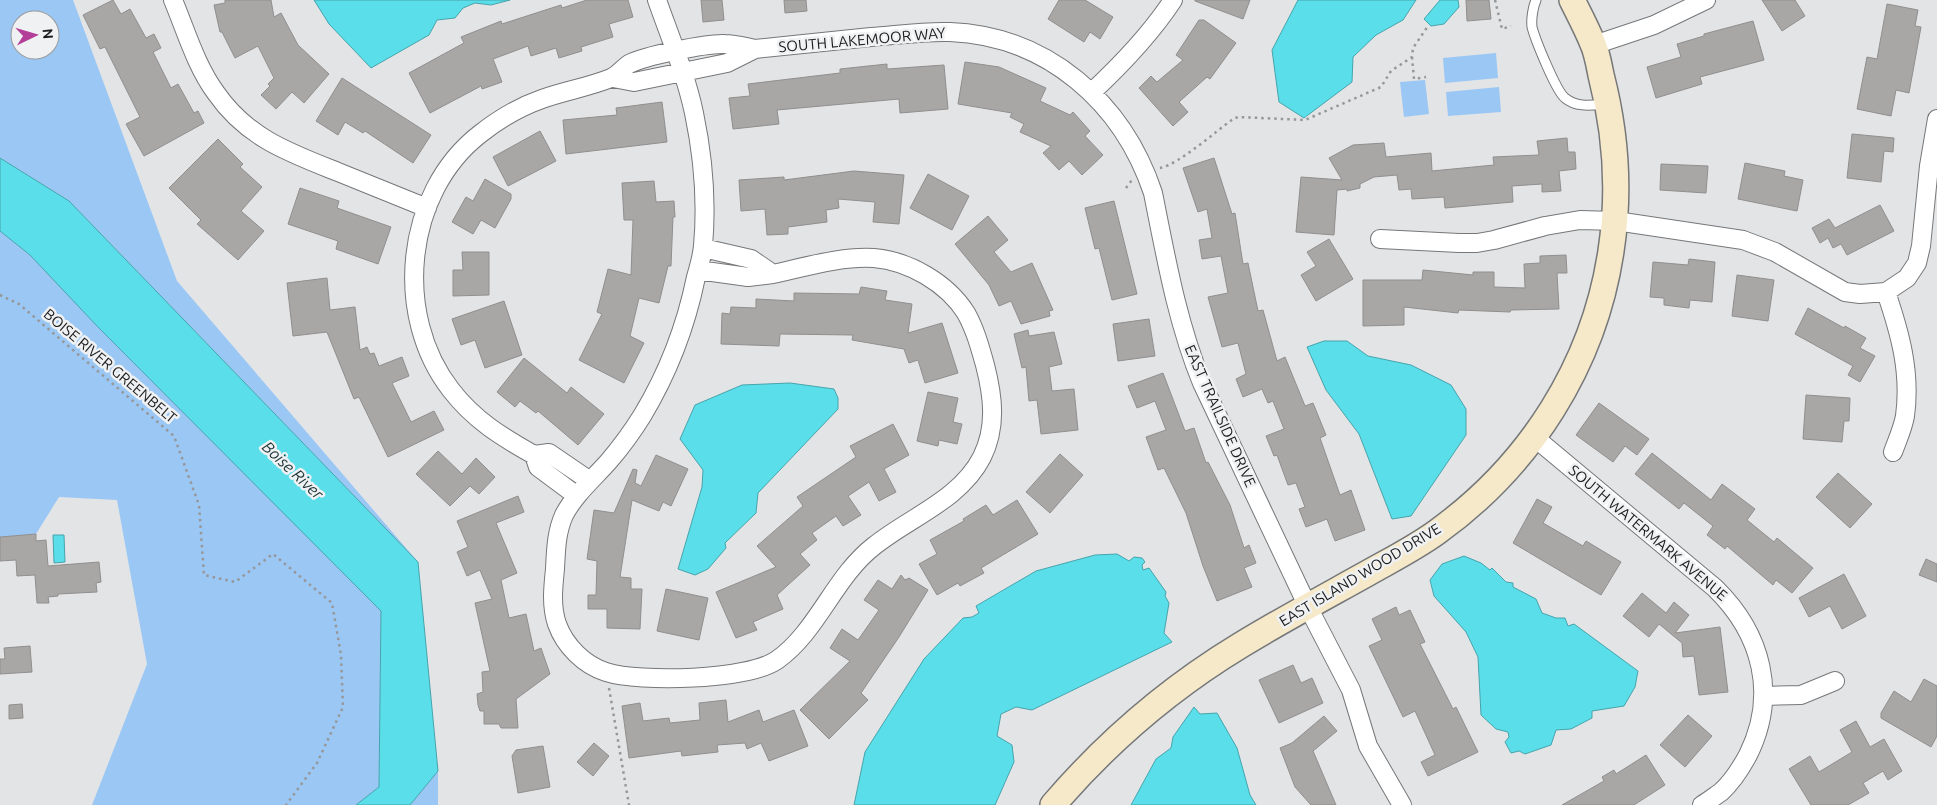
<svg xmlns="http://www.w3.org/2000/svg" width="1937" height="805" font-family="Ubuntu,sans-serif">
<rect width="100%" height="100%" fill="#e2e4e6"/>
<path fill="#9bc7f5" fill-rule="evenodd" d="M0,0H73L177,281L418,562L69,201L0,158ZM20,20H50V50H20Z
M1496,53L1498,78L1445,83L1443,58Z
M1425,80L1429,114L1404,117L1400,82Z
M1499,87L1501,112L1448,116L1446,92Z
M0,231L30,255L381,611L379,787L356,805H92L147,664L117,500L59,497L36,534L0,537Z
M438,771V805H410Z"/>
<path fill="#5adeea" stroke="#47a4ac" d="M314,0H510L491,5L475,3L463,8L455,18L437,20L429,35L371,68L329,24Z
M1298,0H1416L1403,20L1376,35L1353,57L1352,82L1304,118L1279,102L1272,50Z
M1440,0H1458L1459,7L1444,24L1431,26L1424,19Z
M0,158L69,201L418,562L438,771L410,805H356L379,787L381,611L97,326L30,255L0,231Z
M1324,341H1347L1368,356L1411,365L1451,385L1466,409V435L1411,516L1392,519L1359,434L1326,390L1307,347Z
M790,383L834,389L838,398V409L758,493L756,513L725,543L726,548L708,569L695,575L678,569L702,487L703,470L680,439L695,405L742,385Z
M53,535H64L65,562L54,563Z
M1117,554L1129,561L1134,557L1142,558L1145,562L1142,565L1143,570L1149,568L1166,592L1165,596L1169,603L1164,633L1172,642L1032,710L1016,707L1001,714L997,736L1012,745L1014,762L995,805H854L865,752L924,659L963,618L972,617L979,613L976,606L1036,571L1095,555Z
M1464,556L1481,563L1490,570L1492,568L1506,582L1513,583V587L1536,599L1542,613L1556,618H1565L1568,626L1574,624L1638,671L1635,687L1624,706L1592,711V718L1571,729L1556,730L1551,745L1525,754L1519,751L1511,753L1505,742L1509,737L1508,732L1496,729L1481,715L1478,657L1466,632L1434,596L1430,580L1442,564Z
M1194,707L1200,714L1217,713L1237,748L1250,795L1256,805H1131L1156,759L1171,748L1173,737Z"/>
<path fill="#a9a7a6" stroke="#918e8e" d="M113,0L121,14L130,9L146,38L154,34L161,48L153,52L171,88L178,84L194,113L198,111L204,123L144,156L126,124L140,117L105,47L100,49L83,15Z
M225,0H271L274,17L281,13L298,45L329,74L304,103L292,92L276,109L261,95L270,86L268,84L274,78L258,46L235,58L222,32H220L214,5L225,3Z
M587,0H628L633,17L609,24L613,37L581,47L582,51L559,58L556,48L531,56L528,46L493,59L502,82L482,89L481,86L430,113L409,73L464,43L461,37L501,21L502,24L561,5L562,8Z
M701,0H722L724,20L703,22Z
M784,0H806L807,11L785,13Z
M1059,0H1085L1113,17L1100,39L1090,32L1084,42L1048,19Z
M1195,0H1250L1243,19L1195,1Z
M1466,0H1489L1491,19L1467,21Z
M1762,0H1795L1805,16L1782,31Z
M1887,4L1918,10L1915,26L1921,27L1909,93L1896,90L1891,116L1857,109L1867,57L1877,59Z
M1199,20H1204L1236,43L1210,79L1207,77L1179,102L1188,112L1173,126L1139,88L1151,76L1157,82L1183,60L1176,55Z
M1753,21L1764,60L1700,77L1702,84L1656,98L1647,67L1681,57L1677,44L1704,36V34Z
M965,62L999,67L1046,88L1040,101L1070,115L1073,112L1090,131L1085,136L1103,155L1082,175L1069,161L1059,170L1043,153L1051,146L1020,132L1024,124L1010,117L1012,113L958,104Z
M887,64V69L944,65L948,109L900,113L899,99L777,110L779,124L733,129L729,98L750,96L748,84L840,73V69Z
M342,78L431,135L413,163L365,131L363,133L345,122L338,135L316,121Z
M662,102L667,142L566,154L563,120L617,115L616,108Z
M540,131L556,161L508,186L493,157Z
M1852,134L1894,138L1893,152L1884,151L1881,182L1847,178Z
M1567,138L1568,152H1575L1576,169L1559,171L1561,191L1542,192V184L1512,186L1513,202L1445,208L1444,197L1412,199L1411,189L1399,190L1397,175L1374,177L1360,184V188L1347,191V189L1337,190L1334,235L1296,232L1301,177L1342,180L1329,158L1353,145L1384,143L1386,157L1431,153L1432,171L1494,165L1493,157L1539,155L1537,141Z
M218,139L243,164L240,167L262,187L241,211L264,231L238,260L197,224L201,220L169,188Z
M1214,158L1232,214L1235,213L1243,264L1248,263L1258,311L1263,310L1277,361L1285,357L1305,406L1313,403L1326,435L1320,438L1340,495L1351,490L1365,530L1335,541L1327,519L1306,527L1299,509L1305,507L1296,483L1288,485L1277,455L1274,456L1266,436L1284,429L1273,401L1268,403L1262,389L1243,397L1236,379L1246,374L1238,343L1222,347L1208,297L1228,293L1221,256L1202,259L1199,240L1212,238L1207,209L1198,212L1183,168Z
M1745,163L1785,171L1784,176L1803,180L1797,211L1738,199Z
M1661,164L1708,166L1706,193L1660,190Z
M854,171L904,175L899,224L873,222L875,202L838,199L839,208L826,210L827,222L788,227V234L767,235L765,209L741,211L739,180L784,177V180Z
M928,174L969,196L952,230L910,208Z
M485,179L511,194V199L495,228L481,220L473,234L452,222L466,197L473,201Z
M654,181L656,202L674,201L675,217H673L671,266H668L659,303L639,298L630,336L644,343L624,383L579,360L602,314L597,312L608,269L631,275L633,220H624L622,183Z
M300,188L339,201L337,208L391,227L378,264L336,249L338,241L288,224Z
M1114,201L1137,294L1112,300L1099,248L1095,249L1085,208Z
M1880,205L1894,231L1847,255L1841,244L1833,248L1828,238L1820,243L1812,228L1829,219L1835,228Z
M988,216L1008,240L994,252L1011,272L1032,263L1053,310L1049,311L1050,316L1021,324L1011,301L999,306L989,285L955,244Z
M1329,239L1353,279L1316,301L1301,275L1316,266L1307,252Z
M462,252H489V295L453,296V270H463Z
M1566,255L1567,273H1557L1559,309L1511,310L1510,312L1459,310L1458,313L1404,307V325L1363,326V280H1422L1423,270L1473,275V272H1494V287L1525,288L1524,264L1540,263V256Z
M1689,259L1715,262L1712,302L1690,300L1689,308L1664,305V298L1650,297L1653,262L1688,265Z
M1737,275L1774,280L1768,321L1732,316Z
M327,278L330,310L355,307L360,350L367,347L370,354L374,353L379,366L402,357L409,376L392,383L411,422L434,411L444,430L388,457L359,397L354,399L327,332L293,336L287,283Z
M861,287L887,291L885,300L912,304L908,333L942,323L958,373L925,383L918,360L909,363L904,349L852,340L853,335L780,334L779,346L721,344L722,313L730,314L731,307L756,308V299L794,301V293L859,294Z
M504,301L522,355L485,368L475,340L461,345L452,319Z
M1808,308L1844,328L1845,326L1866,338L1860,348L1875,356L1860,382L1848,375L1853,366L1795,334Z
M1149,319L1155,356L1118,361L1113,324Z
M1028,330L1029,336L1054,332L1062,364L1049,367L1052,391L1074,389L1078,430L1041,434L1037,400L1029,401L1026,367L1022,368L1014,334Z
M524,358L567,393L571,387L604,414L578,445L538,411L536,413L520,401L515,407L497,392Z
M1163,373L1185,431L1194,428L1206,463L1208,462L1230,505L1244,548L1249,545L1256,563L1244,568L1252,587L1217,601L1203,566L1186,513L1164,468L1158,470L1146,437L1166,430L1155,401L1137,408L1128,386Z
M928,392L958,398L953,422L962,424L957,444L939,440L938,446L917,441Z
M1806,395L1850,398L1849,421H1844L1842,442L1803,439Z
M1599,403L1649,439L1637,455L1625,446L1613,462L1576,435Z
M893,424L909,455L884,469L896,492L879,501L869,482L848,496L861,515L843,526L836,516L812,533L817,540L800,554L810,565L777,595L783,609L753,622L757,630L736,638L716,592L776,567L757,546L803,506L797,497L856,457L850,446Z
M438,451L462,474L476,458L495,477L479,494L470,486L450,506L416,474Z
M1652,453L1711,500L1722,484L1755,509L1747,520L1774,542L1777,538L1813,568L1792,593L1776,580L1773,585L1727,546L1725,549L1707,535L1713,526L1684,503L1679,509L1635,474Z
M1060,454L1083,475L1050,513L1026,492Z
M656,455L688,469L671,506L663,502L659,511L632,500L620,577L631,578V589H642L640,629L607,628V609H588V595H596L597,561L587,559L594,510L614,513L633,469L637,470L635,483L641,486Z
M1838,473L1872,504L1850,528L1816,497Z
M518,496L524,512L496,523L517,573L501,580L509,618L526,614L534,651L541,648L550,674L516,699L518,728H501L499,724H484V711H480L478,705L477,694L483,692L482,672L490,671L475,603L492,599L480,570L467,576L457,552L468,547L457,521Z
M1537,499L1552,507L1543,523L1583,546L1586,541L1621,562L1601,595L1513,543Z
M1017,500L1038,534L981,568L984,573L960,586L958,583L937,595L919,564L937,554L930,540L964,521L963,519L986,505L993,515Z
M36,534V541L46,540L48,566L99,562L101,582L96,583L97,592L58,594V596L48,597L49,603H37L35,575L17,576L16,560L0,561V537Z
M1926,559L1937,564V582L1919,575Z
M1844,574L1866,616L1842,629L1830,606L1809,617L1799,598Z
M901,575L905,580L909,578L928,590L899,637L861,693L868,700L829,739L800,710L850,661L830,648L842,629L858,640L879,610L864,600L878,580L892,589Z
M666,589L708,598L699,640L657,631Z
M1642,593L1666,613L1674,602L1689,615L1675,633L1720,627L1728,692L1699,695L1694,656L1683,657L1682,643L1659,624L1649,637L1623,616Z
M1396,607L1399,615L1410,610L1425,642L1420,644L1453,709L1456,707L1478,752L1428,776L1421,762L1435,755L1415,711L1403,717L1369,646L1382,640L1372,619Z
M30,646L32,672L0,674V659H5L4,648Z
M1293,665L1301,683L1312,678L1323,703L1279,723L1259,680Z
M1924,679L1937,686V736L1931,747L1881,718V713L1894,691L1911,702Z
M726,700L728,722L759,710L763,722L794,710L808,746L769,761L761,743L747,749L745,743L717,745L718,752L682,756L681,751L629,758L622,706L640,703L643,721L669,718L670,723L700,720L699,703Z
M22,704L23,718L9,719V705Z
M1688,715L1712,736L1685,767L1660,745Z
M1324,716L1337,731L1313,751L1336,805H1311L1295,787L1280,748L1292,743Z
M1856,721L1870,747L1884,739L1902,771L1888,780L1883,771L1863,783L1869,793L1848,805H1811L1789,769L1810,756L1819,772L1852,752L1840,730Z
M594,743L609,756L593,776L577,762Z
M543,746L550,787L518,793L512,756L516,750Z
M1646,755L1665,785L1634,805H1562L1604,781L1602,777L1614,770L1616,774Z"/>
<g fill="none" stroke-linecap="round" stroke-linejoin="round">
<defs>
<path id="lane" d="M1536,0C1533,7 1531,19 1532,27C1535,39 1556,91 1565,98C1577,108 1592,105 1607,104"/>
<path id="street" d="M173,0C186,31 196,66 216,93C247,138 290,153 338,172C368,184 397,196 427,208
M657,0C670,37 686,75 694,113C703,156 707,202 703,246C702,257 699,267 696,277C686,326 668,373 642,416C632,432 621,447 609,461C594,478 575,494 564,515C556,533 556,551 555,569C553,588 551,606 557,624C565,646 584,665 606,672C640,683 748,680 777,660C818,631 834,577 874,546C910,517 960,500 982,457C997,427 993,396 985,365C980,347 975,329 966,313C947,283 909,261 874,258C841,256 805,267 773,274
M1594,45L1654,25L1706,0
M755,49C794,45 832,41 871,37C898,35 924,31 950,32C1048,36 1123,103 1153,193C1166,258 1177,322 1202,383L1308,607L1351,690L1368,746L1402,805
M1092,92C1122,64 1150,35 1173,0
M1380,239L1459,243H1477L1494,240L1545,226L1580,220L1616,221L1743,240L1775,252L1845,292L1860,294L1886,292L1907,278L1917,263L1921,246L1929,166L1937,119
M698,270L748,277L773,274L751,259L703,248
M1886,292C1900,333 1911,372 1905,416C1903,428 1897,441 1893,452
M1534,437L1715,588C1762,634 1778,695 1748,755C1741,768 1732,782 1721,792C1715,796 1709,801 1702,805
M534,455C502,437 474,420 451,390C393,316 404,193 480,134C499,119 519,107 542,99C564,91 589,87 611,78C618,75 623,68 629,64C644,56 707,43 725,44C735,44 745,47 755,49L727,63L634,82L613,78
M577,496L538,467L534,455L549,453L590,481
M1763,696L1801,695L1835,681"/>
<path id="secondary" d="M1053,805C1107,742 1170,688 1241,645C1282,620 1325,597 1368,573C1391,560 1415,548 1437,532C1530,465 1594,365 1611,251C1620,192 1616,133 1601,75C1599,65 1597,53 1593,44C1587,29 1579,14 1572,0"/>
</defs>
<use href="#lane" stroke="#767779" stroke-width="11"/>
<use href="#street" stroke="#767779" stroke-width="20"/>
<use href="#secondary" stroke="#767779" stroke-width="28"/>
<path stroke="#969798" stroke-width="2.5" stroke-dasharray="2.5 4" stroke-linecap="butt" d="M1495,0L1502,29L1511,26
M1412,57L1414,79L1426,77
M1160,168C1179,164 1215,132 1233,119L1238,117L1305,120L1381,87L1391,71L1412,57L1413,48L1428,26
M1126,188L1132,180
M0,295L19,304L174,436L199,505L204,575L235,582L273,554L332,603L341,655L343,707L317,763L286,805
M609,688L629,805"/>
<use href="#lane" stroke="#fff" stroke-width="9"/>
<use href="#street" stroke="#fff" stroke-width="18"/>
<use href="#secondary" stroke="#f5e9c9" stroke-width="25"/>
</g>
<g text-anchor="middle" stroke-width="5" stroke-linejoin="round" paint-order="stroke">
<g font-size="15" fill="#1c1c1d" stroke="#eff1f3">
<text transform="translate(862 40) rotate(-5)" y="5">SOUTH LAKEMOOR WAY</text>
<text transform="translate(110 366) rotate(40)" y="5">BOISE RIVER GREENBELT</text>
<text transform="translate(1220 416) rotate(66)" y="5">EAST TRAILSIDE DRIVE</text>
<text transform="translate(1648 533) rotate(40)" y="5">SOUTH WATERMARK AVENUE</text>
<text transform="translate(1360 575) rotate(-31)" y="5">EAST ISLAND WOOD DRIVE</text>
</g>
<g font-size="16" font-style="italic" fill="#1c3335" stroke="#eff1f3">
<text transform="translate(293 470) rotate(43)" y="6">Boise River</text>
</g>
</g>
<g transform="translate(35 35) rotate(85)"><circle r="24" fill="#eff1f3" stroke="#9b9c9d"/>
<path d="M0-4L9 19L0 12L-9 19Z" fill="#b43f98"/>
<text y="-8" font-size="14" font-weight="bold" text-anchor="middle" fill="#1c1c1d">N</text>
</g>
</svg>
